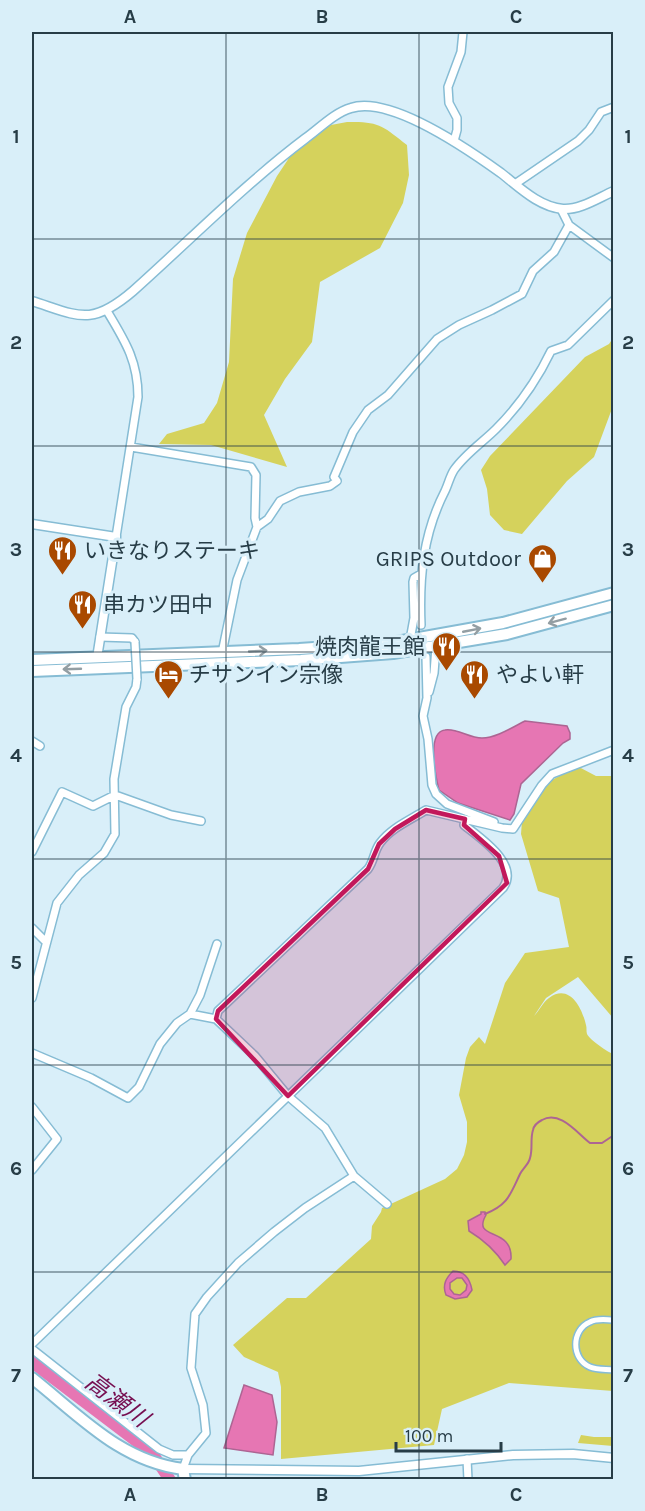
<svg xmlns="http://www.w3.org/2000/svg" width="645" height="1511" font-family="Karla,'Noto Sans JP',sans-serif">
<rect width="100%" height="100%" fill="#d9eff9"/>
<path fill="#d5d25c" d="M347,122C379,121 383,126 407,145L409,175L403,203L380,248L320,282L312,342L285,379L264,415L287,467L211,445L159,444L167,434L204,423L217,403L229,362L233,279L247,233L277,176L299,143L315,128Z
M613,338V406L594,457L567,481L522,534L504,530L490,515L487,489L481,470L490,456L585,357L609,344Z
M577,766L596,776H613V1018L578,977L546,998L534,1016C539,1011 543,1002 549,998C569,983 582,1007 586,1025C587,1028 586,1031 587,1034C590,1040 608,1052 613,1054V1391L509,1383L442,1409L434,1445L281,1459V1387L278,1372L244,1357L233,1345L287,1298H306L371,1239L372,1226L381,1212L382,1208L445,1179L457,1169L464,1155L467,1142V1122L459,1095L466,1058L470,1047L479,1037L485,1044L505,983L525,953L569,947L559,898L538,891L521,834L522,821L545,784Z
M581,1435L594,1437H613V1446L578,1443Z"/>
<path fill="#e676b3" stroke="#ad6593" stroke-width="1.5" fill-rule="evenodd" d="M525,721L567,726L570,733V739L563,743L521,784L514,814L510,820L458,803L439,790C436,778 426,732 445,730C457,728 469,738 482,738C496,738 513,727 525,721Z
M481,1212H485L486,1215C471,1241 513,1226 511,1259L505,1265C495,1250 484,1240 469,1231L468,1221L481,1214Z
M453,1271C465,1271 470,1279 472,1290L467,1297L455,1299L446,1295C442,1285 446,1278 453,1271ZM457,1278H462L467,1285L466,1290L460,1295L454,1294L450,1289V1283Z
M244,1385L272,1395L277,1422L273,1455L224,1448Z"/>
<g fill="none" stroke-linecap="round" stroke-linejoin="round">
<path stroke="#ad6593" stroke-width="2" d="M485,1214C508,1205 510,1195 520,1174C523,1168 529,1164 530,1158C533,1149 530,1139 533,1130C534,1125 538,1122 542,1120C560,1110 577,1133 590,1143H602L614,1135"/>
<path stroke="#e676b3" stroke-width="12" d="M32,1362L152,1453L170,1480"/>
<defs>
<path id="pedestrian" d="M614,1320C606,1320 597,1318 590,1322C571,1330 571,1359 590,1367C597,1370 606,1369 614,1370"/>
<path id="minor" d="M454,141L457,130V118L449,103L448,87L461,52L463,32
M515,184L578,141L589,130L601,112L614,107
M561,209L569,225L614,258
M107,311C125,341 138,361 138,397L116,537
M131,447L251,467L256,475L255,518L257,527L237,580L222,653
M257,527L268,519L280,501L299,492L330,486L337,481L334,477L353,432L368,410L388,395L437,339L459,325L492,310L522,294L533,271L554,252L569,225
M421,625C419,577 423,534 445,491C448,485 450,476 454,470C465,454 483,442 496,429C518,407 538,378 551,351L568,345L614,300
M100,637L132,638L135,642
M410,640L414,618L413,582L414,578L421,574
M426,657L427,698L423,716L428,739L432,785L436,794L447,804L494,822
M429,692L434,673L436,647
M32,741L40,746
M32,852L62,792L93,806L113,796H118L171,815L201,821
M32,928L46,942
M32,998L57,903L79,875L104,853L115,834L114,779L126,707L136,687L137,679
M190,1014L216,1019L255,1056L288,1096L325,1128L354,1176L387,1204
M216,1019L218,1011L368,869C374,861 374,851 380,843C391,828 410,820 426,810L502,828L513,829L542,785L552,774L614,750
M32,1053L91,1078L128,1098L139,1087L160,1044L177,1023L190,1014L200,995L217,944
M32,1107L57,1139L32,1170
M32,1344L503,888C520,864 480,838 464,825L465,819
M32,1349L159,1449L173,1455H188
M467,1459L468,1480
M183,1469L188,1455L206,1433L203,1405L191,1368L195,1314L207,1297L238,1263L274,1232L305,1208L354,1176"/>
<path id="tertiary" d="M32,301C79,316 91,327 133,291C190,240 245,184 306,138C320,128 334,113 351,108C390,95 469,150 501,173C519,187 539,207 563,209C580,210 598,198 614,191
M32,524L116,537L97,658
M183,1469L359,1471L513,1455L573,1454L614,1458"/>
<path id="primary" d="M32,1378C80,1416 120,1461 183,1469L185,1480"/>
<path id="trunk" d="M32,660L299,649L391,643L503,623L614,593
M32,671L301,660L393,653L507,634L614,605"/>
</defs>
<use href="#pedestrian" stroke="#86bcd4" stroke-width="8"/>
<use href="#minor" stroke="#86bcd4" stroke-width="10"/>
<use href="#tertiary" stroke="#86bcd4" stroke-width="11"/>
<use href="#primary" stroke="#86bcd4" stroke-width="14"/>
<use href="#trunk" stroke="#86bcd4" stroke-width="14"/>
<use href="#pedestrian" stroke="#fff" stroke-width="5"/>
<use href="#minor" stroke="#fff" stroke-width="7"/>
<use href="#tertiary" stroke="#fff" stroke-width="8"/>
<use href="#primary" stroke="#fff" stroke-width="10"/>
<use href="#trunk" stroke="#fff" stroke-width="10"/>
<defs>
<path id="minor-bridge" d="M135,642L137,679"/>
</defs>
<use href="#minor-bridge" stroke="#86bcd4" stroke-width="10" stroke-linecap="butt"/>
<use href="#minor-bridge" stroke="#fff" stroke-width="7"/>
</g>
<defs><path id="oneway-shaft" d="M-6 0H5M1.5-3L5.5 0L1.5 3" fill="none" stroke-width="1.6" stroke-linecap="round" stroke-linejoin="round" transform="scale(1.5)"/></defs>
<g stroke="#939ea3">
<use href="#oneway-shaft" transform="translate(557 621) rotate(165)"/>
<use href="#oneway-shaft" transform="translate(472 630) rotate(-11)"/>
<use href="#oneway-shaft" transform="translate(258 651) rotate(-3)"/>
<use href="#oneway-shaft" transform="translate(72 669) rotate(178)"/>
</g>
<path fill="#c2185b" fill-opacity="0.2" stroke="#c2185b" stroke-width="4.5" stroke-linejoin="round" d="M426,810L465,819L464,825L499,856L507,883L288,1096L216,1019L218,1011L368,869L379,844L395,829Z"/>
<path fill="none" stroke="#273d47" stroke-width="1.5" stroke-opacity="0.55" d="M226,32V1480M419,32V1480M32,239H614M32,446H614M32,652H614M32,859H614M32,1065H614M32,1272H614"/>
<defs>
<symbol id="restaurant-pin" viewBox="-11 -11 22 30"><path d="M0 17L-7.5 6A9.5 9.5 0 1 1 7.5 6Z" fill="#a94900" stroke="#d9eff9"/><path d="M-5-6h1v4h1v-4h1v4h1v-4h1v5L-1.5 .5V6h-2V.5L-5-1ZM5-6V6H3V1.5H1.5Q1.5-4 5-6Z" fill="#fff"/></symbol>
<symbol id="shop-pin" viewBox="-11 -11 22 30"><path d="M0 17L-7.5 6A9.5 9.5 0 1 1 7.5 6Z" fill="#a94900" stroke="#d9eff9"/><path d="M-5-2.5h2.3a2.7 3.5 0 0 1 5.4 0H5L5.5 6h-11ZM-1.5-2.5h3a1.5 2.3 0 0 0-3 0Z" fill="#fff"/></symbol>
<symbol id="hotel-pin" viewBox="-11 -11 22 30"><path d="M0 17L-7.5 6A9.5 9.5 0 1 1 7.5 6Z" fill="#a94900" stroke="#d9eff9"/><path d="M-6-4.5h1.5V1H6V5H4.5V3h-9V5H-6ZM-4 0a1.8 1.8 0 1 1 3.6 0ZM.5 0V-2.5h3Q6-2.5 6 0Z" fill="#fff"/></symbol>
</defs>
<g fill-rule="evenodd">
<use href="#restaurant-pin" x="46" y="534" width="33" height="45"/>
<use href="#shop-pin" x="526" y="542" width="33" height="45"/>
<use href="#restaurant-pin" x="66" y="588" width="33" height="45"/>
<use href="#restaurant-pin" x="430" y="630" width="33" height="45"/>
<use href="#hotel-pin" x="152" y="658" width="33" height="45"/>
<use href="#restaurant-pin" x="458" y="658" width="33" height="45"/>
</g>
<g text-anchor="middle" stroke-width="6" stroke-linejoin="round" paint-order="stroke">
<g font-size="22" fill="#273d47" stroke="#d9eff9" text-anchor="start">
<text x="84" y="558">いきなりステーキ</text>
<text x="521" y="566" text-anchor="end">GRIPS Outdoor</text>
<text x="103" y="612">串カツ田中</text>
<text x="425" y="654" text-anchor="end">焼肉龍王館</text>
<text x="189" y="682">チサンイン宗像</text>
<text x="496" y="682">やよい軒</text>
</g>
<g font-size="24" font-style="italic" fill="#760f51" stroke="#d9eff9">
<text transform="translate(117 1400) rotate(37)" y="8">高瀬川</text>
</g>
</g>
<rect width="645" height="1511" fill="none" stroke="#d9eff9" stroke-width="66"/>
<path d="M396 1442v9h105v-9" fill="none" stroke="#273d47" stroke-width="3"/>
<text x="405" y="1442" font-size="18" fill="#273d47" stroke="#d9eff9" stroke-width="4.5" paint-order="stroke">100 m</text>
<rect x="33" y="33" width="579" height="1445" fill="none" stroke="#273d47" stroke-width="2"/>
<g font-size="20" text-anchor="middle" font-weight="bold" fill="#273d47">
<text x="130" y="23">A</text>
<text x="322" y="23">B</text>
<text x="516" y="23">C</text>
<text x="16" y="143">1</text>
<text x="628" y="143">1</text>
<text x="16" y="349">2</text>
<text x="628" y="349">2</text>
<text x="16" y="556">3</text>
<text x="628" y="556">3</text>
<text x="16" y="762">4</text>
<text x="628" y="762">4</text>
<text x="16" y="969">5</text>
<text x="628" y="969">5</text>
<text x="16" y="1175">6</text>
<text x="628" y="1175">6</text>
<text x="16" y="1382">7</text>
<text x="628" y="1382">7</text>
<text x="130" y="1501">A</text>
<text x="322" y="1501">B</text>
<text x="516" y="1501">C</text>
</g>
</svg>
